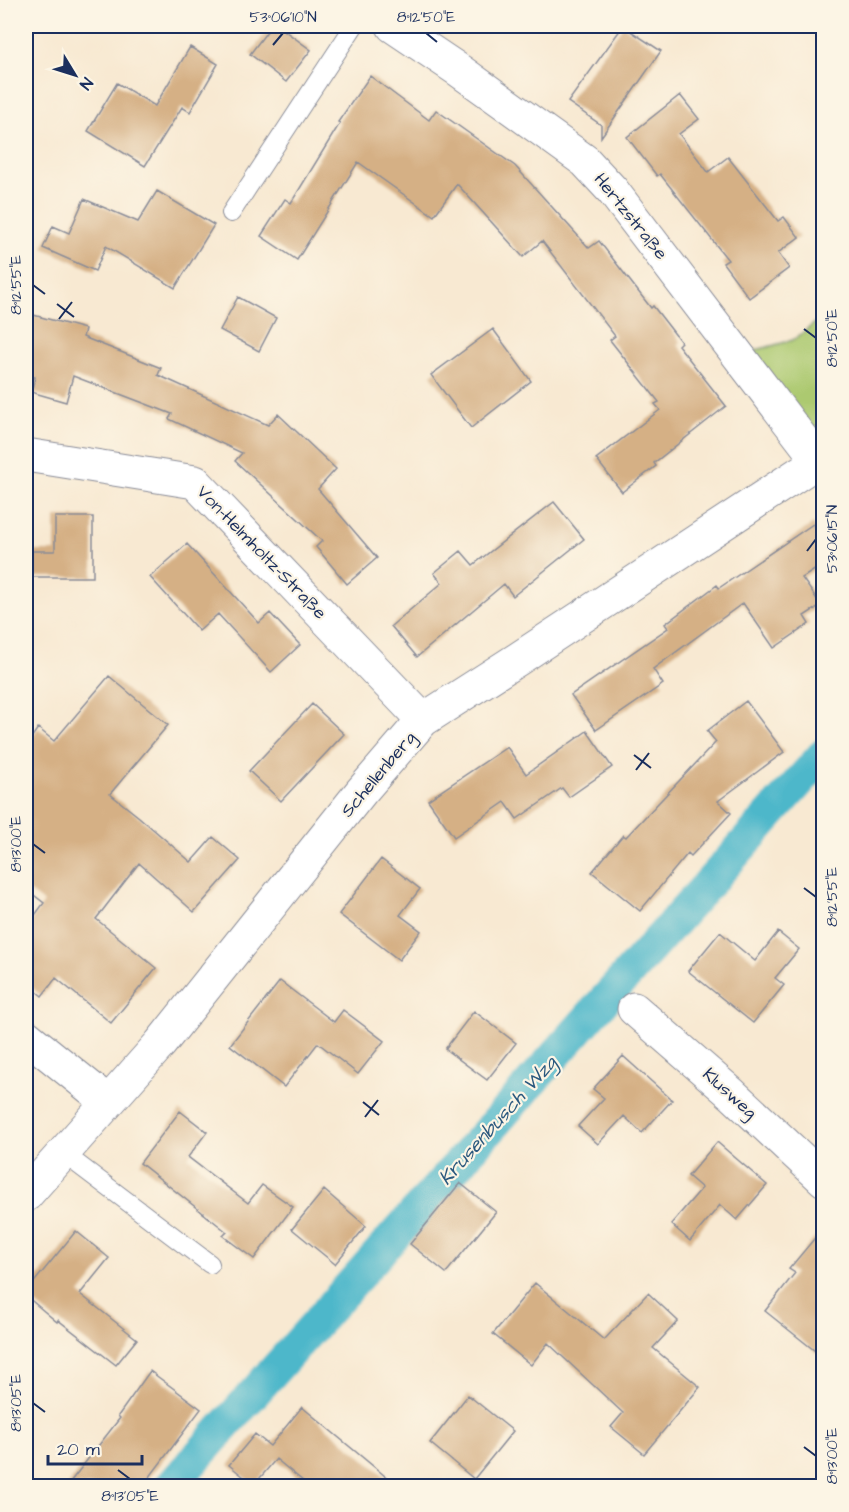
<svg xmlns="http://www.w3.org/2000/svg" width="849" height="1512" font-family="'Architects Daughter',sans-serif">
<rect width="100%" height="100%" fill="#fcf5e5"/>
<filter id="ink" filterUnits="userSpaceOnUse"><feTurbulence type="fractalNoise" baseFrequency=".0167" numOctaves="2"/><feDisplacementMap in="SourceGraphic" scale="12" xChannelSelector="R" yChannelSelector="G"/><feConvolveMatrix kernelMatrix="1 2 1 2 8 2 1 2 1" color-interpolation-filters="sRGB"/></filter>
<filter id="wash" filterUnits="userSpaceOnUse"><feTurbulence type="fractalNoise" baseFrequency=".008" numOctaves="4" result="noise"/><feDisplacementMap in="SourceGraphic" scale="24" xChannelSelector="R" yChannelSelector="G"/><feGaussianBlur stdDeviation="1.35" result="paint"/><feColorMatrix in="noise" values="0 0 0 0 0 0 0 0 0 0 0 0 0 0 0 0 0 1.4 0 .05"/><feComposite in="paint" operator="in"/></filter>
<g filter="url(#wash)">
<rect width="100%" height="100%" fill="#f8e9d2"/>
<path fill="#acc970" stroke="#647c67" stroke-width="1.5" d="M823,317V447L749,352L793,340Z"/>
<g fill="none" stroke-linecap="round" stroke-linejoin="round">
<path stroke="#4db7ca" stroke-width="33" d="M171,1486L824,754"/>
</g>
<g id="blocks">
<path fill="#d5b085" d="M271,26H278L311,50L286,82L250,54Z
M623,26L661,51L601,137V125L568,102Z
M190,47L218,64L190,112L182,107L145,166L88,131L117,83L155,106Z
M370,76L429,120L436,110L515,166L589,248L599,241L651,308L653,306L681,342L678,345L726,406L654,463L656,466L622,492L596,459L660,410L655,404L659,402L610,340L615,336L542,241L523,257L457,184L434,216L358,162L297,260L261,236L285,199L291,203L340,123L338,122Z
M680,95L699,119L679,134L708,172L728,157L778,221L784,217L799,237L778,253L789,268L749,298L723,263L728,260L660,174L657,176L627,137Z
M157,191L214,225L175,288L106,246L95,271L43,248L53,226L69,233L84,199L138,222Z
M238,297L276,318L259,351L220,330Z
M26,313L85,329L83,337L161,368L158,375L268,425L278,414L336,469L318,489L377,558L347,584L316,547L322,541L235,461L242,453L169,419L172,414L73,376L66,402L31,392L35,377L26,375Z
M493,329L531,381L471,428L431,375Z
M554,502L584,539L513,596L504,584L417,657L391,626L442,583L434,573L461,551L473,565Z
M55,517H93V577H32V551H55Z
M813,524L824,540V564L802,578L821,605L804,616L809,624L774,648L743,603L653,669L663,684L596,730L571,695L668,628L665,624L717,585L719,588Z
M187,544L259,623L270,613L300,645L271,672L218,614L199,631L150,577Z
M109,676L168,725L110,794L139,817L191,862L213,837L240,860L194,912L139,863L96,919L156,968L111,1023L56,978L42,996L26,983V927L44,903L26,889V745L38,728L54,741Z
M746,701L784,752L718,801L731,813L691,856L688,853L640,911L592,872L623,835L626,837L716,742L707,731Z
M312,704L344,734L281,801L249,771Z
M587,731L612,767L569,797L562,788L517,819L505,802L454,837L428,800L507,747L526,774Z
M381,859L420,889L400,915L421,931L399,960L339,914Z
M720,932L755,961L778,932L799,949L775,978L784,985L753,1023L688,971Z
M280,981L334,1022L343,1010L384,1041L358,1074L318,1043L284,1087L230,1045Z
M474,1011L516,1043L487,1080L445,1049Z
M623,1056L672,1100L642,1133L624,1116L598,1144L578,1126L604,1098L593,1089Z
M180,1111L207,1132L188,1157L248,1203L262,1185L293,1207L254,1259L223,1236L227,1232L140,1163Z
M717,1142L767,1185L737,1220L720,1205L690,1241L671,1224L702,1188L688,1176Z
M460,1183L496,1212L446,1273L410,1244Z
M324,1190L366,1226L335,1264L292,1229Z
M824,1227V1358L765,1311L795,1273L789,1269Z
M76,1231L109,1258L80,1294L137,1339L116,1365L58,1320L57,1322L26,1296V1292Z
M535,1283L604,1340L648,1293L678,1321L653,1348L700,1387L644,1454L611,1427L623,1413L548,1343L531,1365L493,1334Z
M150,1371L201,1409L143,1486H67L120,1418L118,1416Z
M468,1395L513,1431L474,1479L430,1443Z
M302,1407L397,1486H309L276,1459L254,1485L229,1465L255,1434L270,1446Z"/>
</g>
</g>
<g filter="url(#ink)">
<use href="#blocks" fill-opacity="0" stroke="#8a8c98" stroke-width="1.5"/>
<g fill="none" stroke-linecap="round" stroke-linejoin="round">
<defs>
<path id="lane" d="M231,213L354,26
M63,1153L210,1264"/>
<path id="street" d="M393,26L460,71L585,161L612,190L818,460
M26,455L195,482L423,720
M634,1009L732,1094L824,1180
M26,1036L108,1102
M26,1195L160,1044L361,792L423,720L518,659L824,457"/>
</defs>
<use href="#lane" stroke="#8a8c98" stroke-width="20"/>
<use href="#street" stroke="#8a8c98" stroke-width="35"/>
<use href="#lane" stroke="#fff" stroke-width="18"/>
<use href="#street" stroke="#fff" stroke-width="33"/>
</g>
</g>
<path fill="none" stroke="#1b2f5e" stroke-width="2" d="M426,33L437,42M273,45L283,33M33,285L45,294M57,304L74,317M59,319L72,302M804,329L816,338M807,551L816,539M634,755L651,768M636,770L649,753M33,844L45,853M804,888L816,897M363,1102L379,1115M365,1117L378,1100M33,1403L45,1412M804,1447L816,1456M118,1470L130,1479"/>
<g text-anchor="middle" stroke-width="4.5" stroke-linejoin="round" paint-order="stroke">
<g font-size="18" fill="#1b2f5e" stroke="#fcf5e5">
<text transform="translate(631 216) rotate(51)" y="6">Hertzstraße</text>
<text transform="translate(262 552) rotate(46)" y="6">Von-Helmholtz-Straße</text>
<text transform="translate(378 774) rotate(-50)" y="6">Schellenberg</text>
<text transform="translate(730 1093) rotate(42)" y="6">Klusweg</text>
</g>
<g font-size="20" font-style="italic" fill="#2a587e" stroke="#fcf5e5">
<text transform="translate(497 1120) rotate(-48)" y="7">Krusenbusch Wzg</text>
</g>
</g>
<rect width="849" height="1512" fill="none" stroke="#fcf5e5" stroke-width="66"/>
<g transform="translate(75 75) rotate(128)" stroke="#fcf5e5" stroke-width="4.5" paint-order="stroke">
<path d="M0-4.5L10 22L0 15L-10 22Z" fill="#1b2f5e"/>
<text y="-9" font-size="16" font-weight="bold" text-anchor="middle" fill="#1b2f5e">N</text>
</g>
<path d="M48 1455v9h94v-9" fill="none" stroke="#1b2f5e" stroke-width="3"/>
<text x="57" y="1455" font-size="18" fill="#1b2f5e" stroke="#fcf5e5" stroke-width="4.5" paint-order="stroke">20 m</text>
<rect x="33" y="33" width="783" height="1446" fill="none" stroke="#1b2f5e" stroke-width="2"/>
<g font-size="15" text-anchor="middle" fill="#1b2f5e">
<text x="283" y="22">53°06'10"N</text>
<text x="426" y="22">8°12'50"E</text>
<text transform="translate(16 285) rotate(-90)" y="5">8°12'55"E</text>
<text transform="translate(832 338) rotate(-90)" y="5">8°12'50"E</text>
<text transform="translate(832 539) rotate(-90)" y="5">53°06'15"N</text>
<text transform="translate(16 844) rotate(-90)" y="5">8°13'00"E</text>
<text transform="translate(832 897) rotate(-90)" y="5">8°12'55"E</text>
<text transform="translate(16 1403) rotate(-90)" y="5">8°13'05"E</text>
<text transform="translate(832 1456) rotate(-90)" y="5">8°13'00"E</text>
<text x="130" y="1501">8°13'05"E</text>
</g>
</svg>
